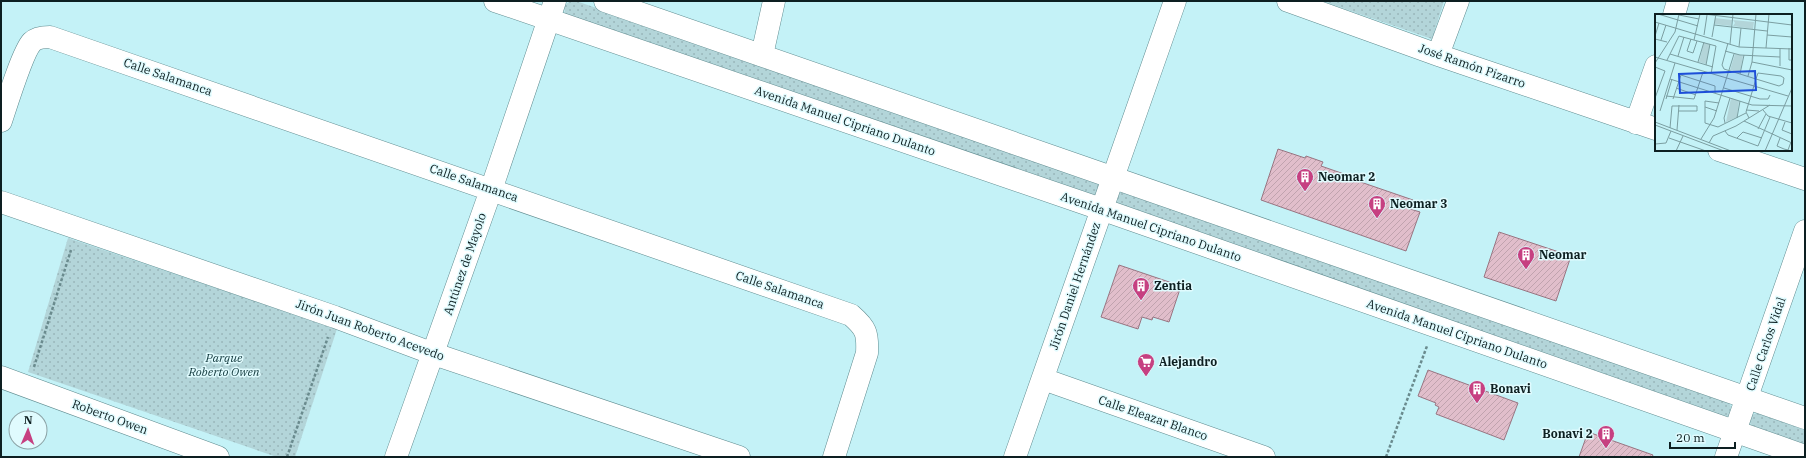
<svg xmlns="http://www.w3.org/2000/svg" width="1806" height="458" font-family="'IBM Plex Serif',serif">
<defs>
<pattern id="grass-dots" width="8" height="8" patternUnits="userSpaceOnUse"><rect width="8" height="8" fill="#b3d5d9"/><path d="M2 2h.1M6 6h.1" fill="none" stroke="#99b6ba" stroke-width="1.8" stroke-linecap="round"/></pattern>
<pattern id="building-hatch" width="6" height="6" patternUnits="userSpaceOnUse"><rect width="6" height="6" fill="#e1becb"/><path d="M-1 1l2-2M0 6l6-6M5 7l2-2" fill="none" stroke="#c0a3ae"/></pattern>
</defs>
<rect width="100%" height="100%" fill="#c4f2f7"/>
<path fill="url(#grass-dots)" d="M571,1H576L1098,179L1100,185L1096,196L1089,198L565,15C564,8 564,4 571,1Z
M1322,1H1444L1432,39Z
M1126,191L1729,402L1731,407L1729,416L1721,419L1120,207L1117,203L1118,193Z
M68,238L337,329L295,457H277L28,372Z
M1757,413L1805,430V448L1750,429L1751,415Z"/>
<path fill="url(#building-hatch)" stroke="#987582" d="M1278,149L1305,158L1306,156L1323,162L1321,166L1347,175L1346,177L1413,200L1410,209L1420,212L1406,251L1261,200Z
M1499,232L1571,256L1556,301L1484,277Z
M1119,265L1181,286L1169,322L1153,317L1152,320L1142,317L1138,329L1101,317Z
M1428,370L1518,403L1504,440L1436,414L1439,407L1435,405L1436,403L1418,396Z
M1588,432L1653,455L1652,457H1579Z"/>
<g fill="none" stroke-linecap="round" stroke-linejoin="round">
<defs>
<path id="minor" d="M1288,1L1438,55L1656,129
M1674,15L1678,1
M762,55L774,1
M1438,55L1458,1
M1,121C6,106 23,51 32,42C36,38 44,37 50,37L851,315C866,328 868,333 867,353L834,457
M1636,123L1656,66
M1719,150L1805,179
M1,202L335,317L434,354L739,457
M1,377L218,457
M1043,379L1264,457
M396,457L491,190L555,1
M1015,457L1175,1
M1726,457L1805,231"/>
<path id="secondary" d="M495,1L1101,209L1805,456
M605,1L1805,418"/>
</defs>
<use href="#minor" stroke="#608c90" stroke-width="23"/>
<use href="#secondary" stroke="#608c90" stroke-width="23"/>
<path stroke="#6a8b8e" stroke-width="2.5" stroke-dasharray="3 2" stroke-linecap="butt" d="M34,367L71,250
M287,457L328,337
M1386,457L1427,346"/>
<use href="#minor" stroke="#fff" stroke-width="22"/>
<use href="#secondary" stroke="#fff" stroke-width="22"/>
</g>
<defs>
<symbol id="building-pin" viewBox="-11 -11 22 30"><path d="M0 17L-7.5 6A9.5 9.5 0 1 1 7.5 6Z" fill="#c64081" stroke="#e0fbfe"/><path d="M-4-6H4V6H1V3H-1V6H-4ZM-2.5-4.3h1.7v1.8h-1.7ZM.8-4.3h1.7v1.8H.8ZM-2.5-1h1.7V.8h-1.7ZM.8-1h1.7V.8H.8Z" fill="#fff"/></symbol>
<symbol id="supermarket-pin" viewBox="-11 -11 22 30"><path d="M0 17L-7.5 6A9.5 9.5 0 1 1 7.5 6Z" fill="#c64081" stroke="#e0fbfe"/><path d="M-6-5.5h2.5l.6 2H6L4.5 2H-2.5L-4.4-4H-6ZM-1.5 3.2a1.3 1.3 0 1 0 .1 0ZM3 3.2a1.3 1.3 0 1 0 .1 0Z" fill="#fff"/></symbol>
</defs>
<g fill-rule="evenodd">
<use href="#building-pin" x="1295" y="167" width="20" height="27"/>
<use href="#building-pin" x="1367" y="194" width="20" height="27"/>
<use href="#building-pin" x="1516" y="245" width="20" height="27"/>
<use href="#building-pin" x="1131" y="276" width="20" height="27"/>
<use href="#supermarket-pin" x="1136" y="352" width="20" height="27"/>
<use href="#building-pin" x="1467" y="379" width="20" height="27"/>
<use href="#building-pin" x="1596" y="424" width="20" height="27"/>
</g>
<g text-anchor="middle" stroke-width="3" stroke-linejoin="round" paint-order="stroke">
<g font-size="12" fill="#0d1f21" stroke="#e0fbfe">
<text transform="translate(1472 66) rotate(19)" y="4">José Ramón Pizarro</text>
<text transform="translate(168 77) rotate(19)" y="4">Calle Salamanca</text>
<text transform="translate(845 121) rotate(19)" y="4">Avenida Manuel Cipriano Dulanto</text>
<text transform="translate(474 183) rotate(19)" y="4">Calle Salamanca</text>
<text transform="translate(1151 227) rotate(19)" y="4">Avenida Manuel Cipriano Dulanto</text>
<text transform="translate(465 264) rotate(-71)" y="4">Antúnez de Mayolo</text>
<text transform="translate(1075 286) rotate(-71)" y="4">Jirón Daniel Hernández</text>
<text transform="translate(780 290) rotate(19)" y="4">Calle Salamanca</text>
<text transform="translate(370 330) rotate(20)" y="4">Jirón Juan Roberto Acevedo</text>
<text transform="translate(1457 334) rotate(19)" y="4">Avenida Manuel Cipriano Dulanto</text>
<text transform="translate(1766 344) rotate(-71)" y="4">Calle Carlos Vidal</text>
<text transform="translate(110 417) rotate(20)" y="4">Roberto Owen</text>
<text transform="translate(1153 418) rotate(19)" y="4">Calle Eleazar Blanco</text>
</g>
<g font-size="12" font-weight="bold" fill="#0d1f21" stroke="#e0fbfe" text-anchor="start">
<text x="1318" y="181">Neomar 2</text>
<text x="1390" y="208">Neomar 3</text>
<text x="1539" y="259">Neomar</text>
<text x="1154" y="290">Zentia</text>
<text x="1159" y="366">Alejandro</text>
<text x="1490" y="393">Bonavi</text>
<text x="1593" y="438" text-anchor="end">Bonavi 2</text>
</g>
<g font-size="12" font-style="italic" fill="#143b3f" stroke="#e0fbfe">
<text x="224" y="362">Parque<tspan x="224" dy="14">Roberto Owen</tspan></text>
</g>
</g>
<g transform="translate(1655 14)">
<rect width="137" height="137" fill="#c4f2f7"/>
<path d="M60,4L77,6L76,12L59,10ZM78,6L99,8L98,15L78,12L80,9ZM49,29L55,30L51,50L44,48ZM80,40L88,42L85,59L75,56ZM76,84L84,87L82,103L71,108Z" fill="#b3d5d9"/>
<path fill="none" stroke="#7b9ea1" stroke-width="1" d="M3,0L43,12M49,0L137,11M24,1L44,5M0,8L84,33L137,35M59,11L112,17M49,21L52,1M112,21L137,23M0,22L4,9M57,23L61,0M0,25L12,28M36,25L32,37L38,39L42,27M6,26L11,11M39,26L45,0M73,29L67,51L69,55L101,65L124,72L128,70L129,64L126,62L103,59L101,65L91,98L94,104M75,30L78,0M84,33L86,14M111,34L114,0M134,34V46H137M70,37L85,41L125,43M15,40L58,53M23,42L29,23M0,43L133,82M12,46L24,22L61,32L56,60M43,48L49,28M97,48L137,56M0,49L20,18L24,0M51,51L55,30M125,52V34M0,53L10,57L0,84M85,60L89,41M93,62L97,48L101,0M15,65L97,91L137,92M21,74L41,81M69,74L105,85H113L115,81M11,82L39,85M11,85L17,65M18,85L26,61L60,72V79M39,85L48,58M64,89L50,87V109L63,113L91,99M50,93L62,97M91,96L104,97M108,96L113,102L137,109M5,97L20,49M82,104L85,87M89,107L137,129M0,108L76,137M130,108L127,116L137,120M70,109L69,104L75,84M0,111L69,137M15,114L17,92H42V97H24M103,115L111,100M22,116L24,91M70,117L73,121L103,132L115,103M14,124L51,137M82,124L88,118L107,124M125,124L122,132L129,135L133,136L136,128M46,125L59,104L79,40M54,129L58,122L81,112L115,91M0,130L11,129L16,117M21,137L28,122M110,137L137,74"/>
<path fill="#1d4ed8" fill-opacity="0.15" stroke="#1d4ed8" stroke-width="2" d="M100,57L101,76L25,79L24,60Z"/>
<rect width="137" height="137" fill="none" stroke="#0d1f21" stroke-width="2"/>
</g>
<rect width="1806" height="458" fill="none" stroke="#0d1f21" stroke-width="4"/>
<g transform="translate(28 430) rotate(2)"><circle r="19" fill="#e0fbfe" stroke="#8ca3a6"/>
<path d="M0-3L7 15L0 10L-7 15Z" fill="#c64081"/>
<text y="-6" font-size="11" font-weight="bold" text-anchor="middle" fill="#0d1f21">N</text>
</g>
<path d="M1670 442v6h65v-6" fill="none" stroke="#0d1f21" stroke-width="2"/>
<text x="1676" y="442" font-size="12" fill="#0d1f21" stroke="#e0fbfe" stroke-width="3" paint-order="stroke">20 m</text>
</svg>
